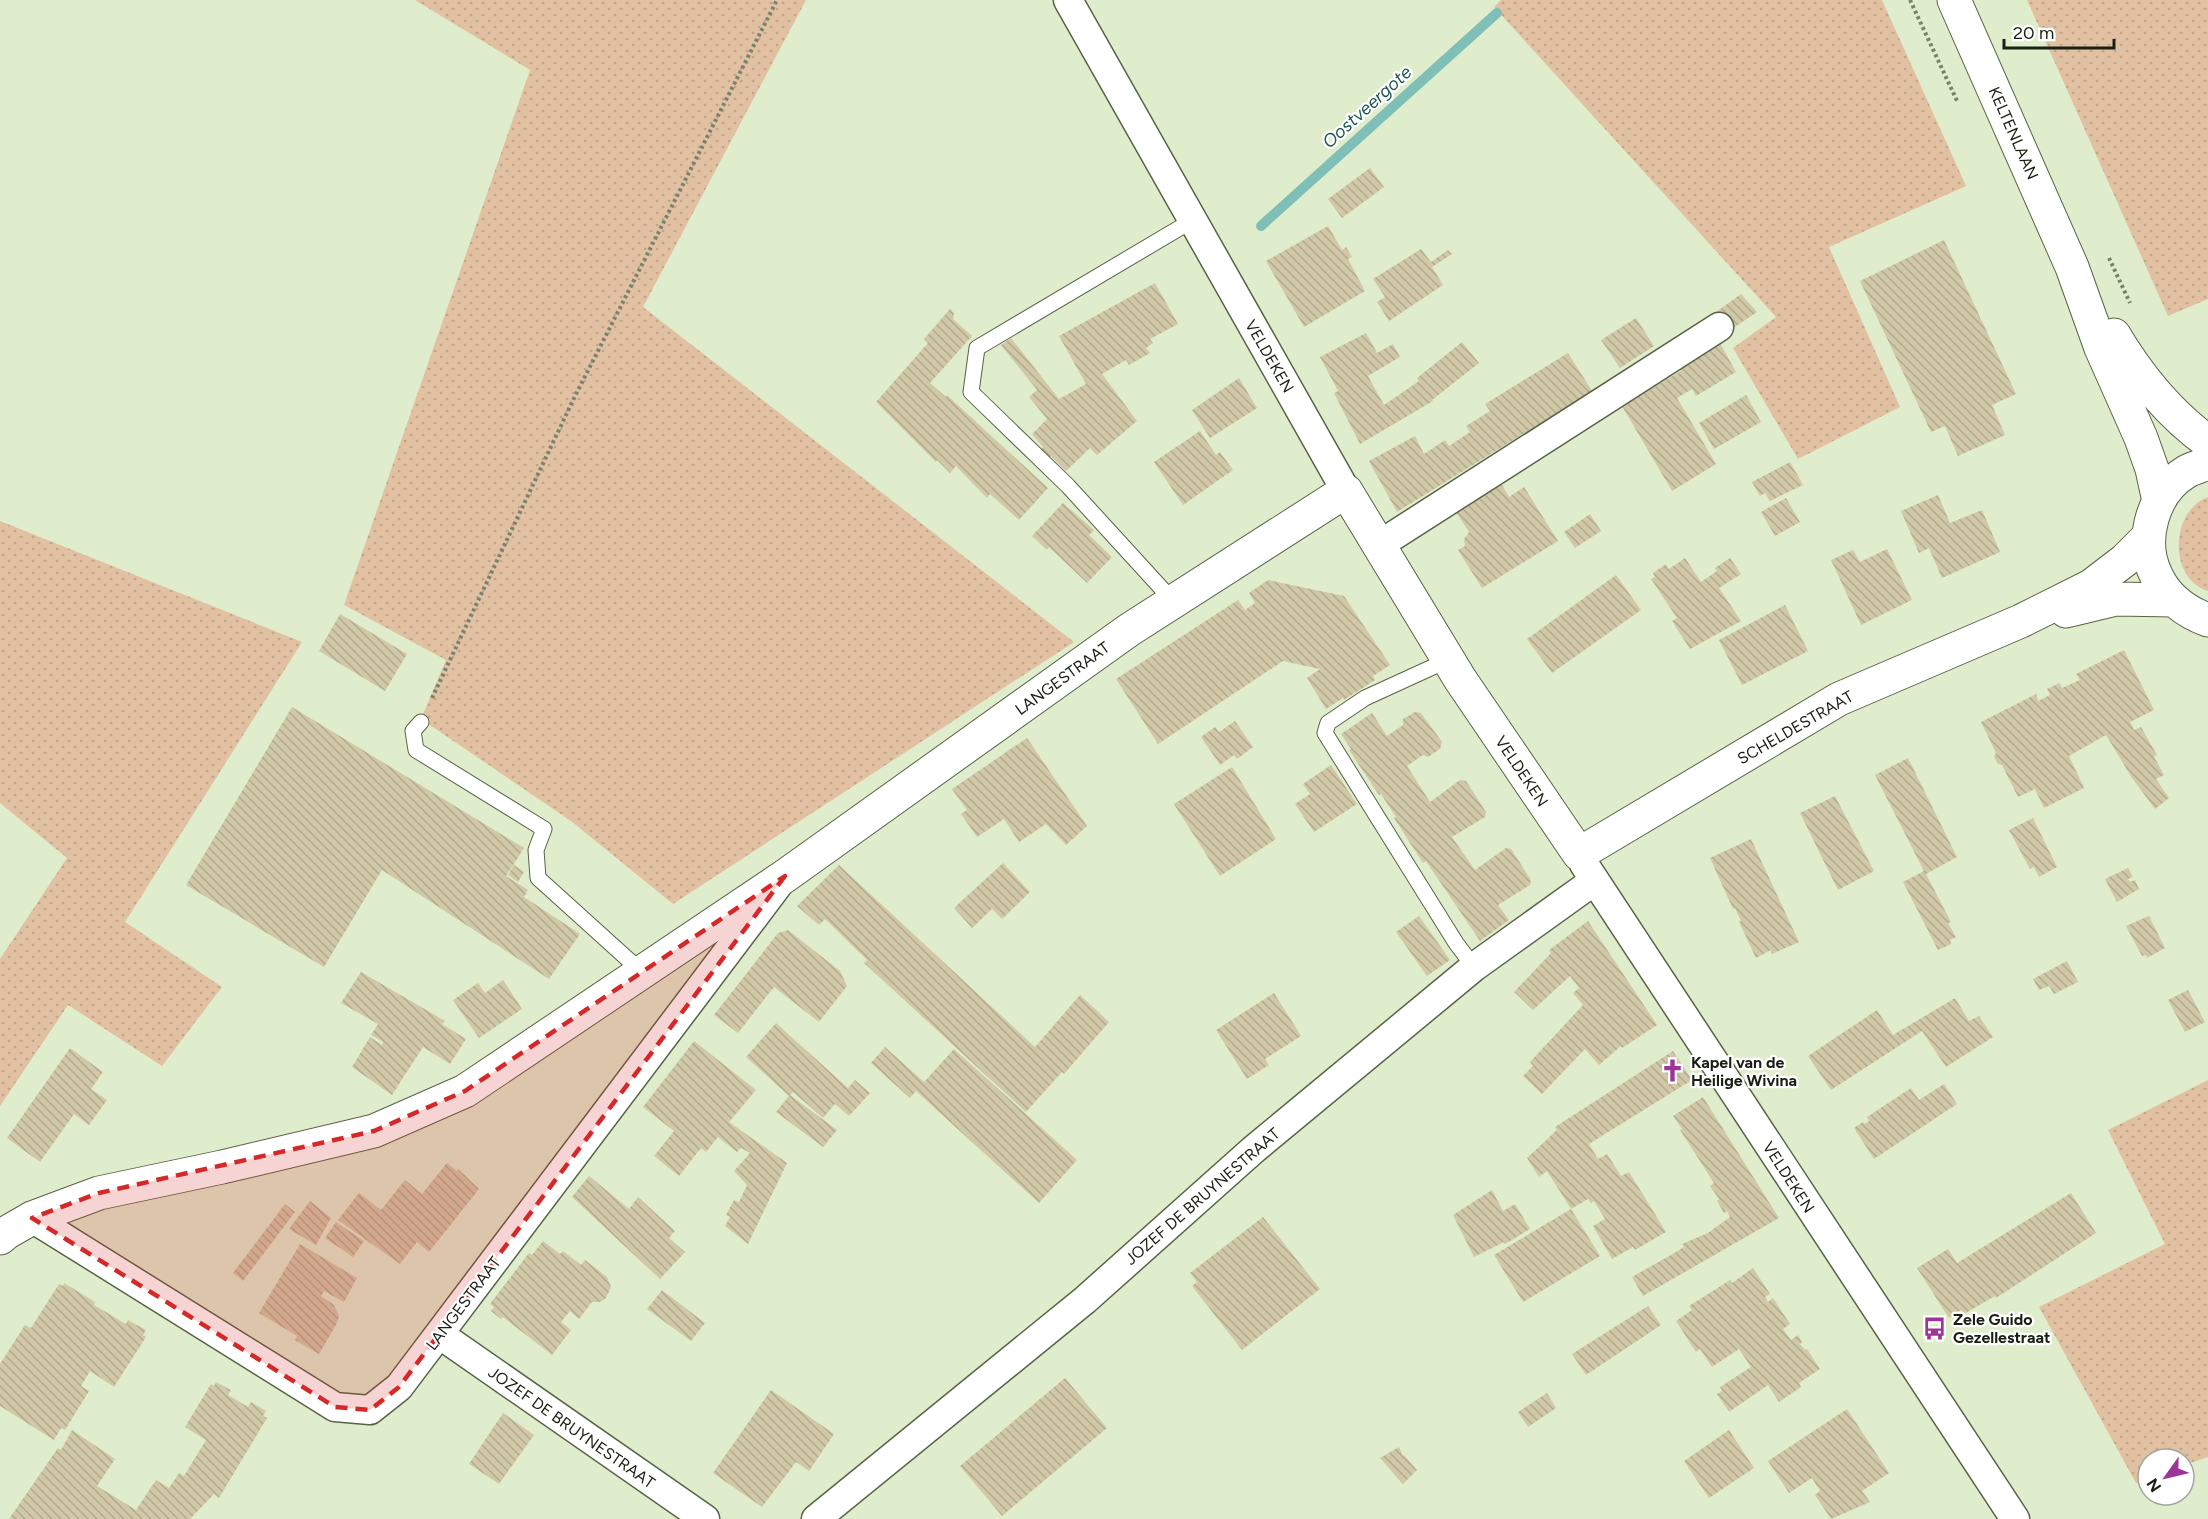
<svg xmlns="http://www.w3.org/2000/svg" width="2208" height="1519" font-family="Figtree,sans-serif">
<defs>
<pattern id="grass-dots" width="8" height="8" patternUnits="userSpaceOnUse" patternTransform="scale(1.5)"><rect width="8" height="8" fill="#e2c0a2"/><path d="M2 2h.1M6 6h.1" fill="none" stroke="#c1a58b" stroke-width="1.8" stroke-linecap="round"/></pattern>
<pattern id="building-back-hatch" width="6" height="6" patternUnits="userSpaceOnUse" patternTransform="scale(1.5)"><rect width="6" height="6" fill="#d1c8a7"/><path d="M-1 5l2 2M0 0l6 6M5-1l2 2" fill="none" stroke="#b3ab8f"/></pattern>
</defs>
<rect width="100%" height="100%" fill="#dfedcc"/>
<path fill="url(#grass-dots)" d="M415,0H806L643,307L1074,642L673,904L571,821L421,719L446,660L344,605L530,70Z
M1501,0H1882L1966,186L1829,247L1900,407L1798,459L1733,348L1776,317L1494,7Z
M2027,0H2208V299L2168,316Z
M2208,497V591C2168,579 2170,511 2208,497Z
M0,521L302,642L125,922L222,987L162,1066L68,1005L0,1106V959L67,858L0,803Z
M2208,1080V1457L2184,1465V1459H2148V1478L2136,1483L2039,1307L2165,1244L2108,1130Z"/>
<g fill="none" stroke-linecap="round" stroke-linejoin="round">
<path stroke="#80beb8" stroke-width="10" d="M1261,226L1497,13"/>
</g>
<path fill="url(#building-back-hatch)" d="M1370,168L1384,187L1342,218L1328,199Z
M1328,226L1342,250L1346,247L1352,257L1348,259L1365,291L1304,327L1266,261Z
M1944,240L2016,394L1992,405L2005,435L1958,456L1945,426L1931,432L1860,281Z
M1421,249L1431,262L1448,250L1452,254L1432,267L1443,285L1389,321L1377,302L1385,297L1373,279Z
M1155,283L1178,324L1150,339L1153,343L1146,348L1150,353L1129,365L1126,360L1102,374L1137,421L1097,455L1090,448L1066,471L1051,456L1048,460L1040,451L1043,447L1032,434L1047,419L1029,397L1037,390L1001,345L1011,338L1059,399L1086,384L1059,336Z
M1741,294L1757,312L1729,331L1716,312Z
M950,309L954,313L953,319L972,336L930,383L946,397L947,395L1048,488L1019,520L990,494L987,498L956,466L950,473L937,460L936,462L876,402L928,343L924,339Z
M1636,318L1654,346L1620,368L1601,340Z
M1366,333L1377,353L1393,344L1400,357L1368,376L1384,405L1419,381L1417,378L1462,342L1479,363L1432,400L1433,401L1360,444L1334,393L1338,391L1320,357Z
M1720,343L1736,372L1696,396L1692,389L1677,398L1716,464L1672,491L1622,406L1681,371L1679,367Z
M1568,353L1592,391L1397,512L1369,461L1415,436L1424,454L1445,440L1449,446L1470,432L1466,426L1490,411L1485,404Z
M1239,378L1257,408L1210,438L1192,410Z
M1746,395L1761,422L1714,449L1699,423Z
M1200,431L1216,455L1220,452L1233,470L1183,505L1154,462Z
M1790,462L1803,485L1770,501L1765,493L1760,496L1752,482Z
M1501,483L1509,497L1524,487L1558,541L1482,588L1458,550L1465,546L1464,539L1469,532L1456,512Z
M1938,495L1950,523L1982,510L2000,552L1942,578L1929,548L1919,553L1901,511Z
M1786,498L1800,522L1775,536L1761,512Z
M1063,503L1094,530L1089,535L1112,557L1087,583L1049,547L1047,550L1032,536Z
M1590,514L1601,531L1575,548L1564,532Z
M1887,549L1912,600L1861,625L1831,560L1853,550L1860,562Z
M1685,558L1701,582L1717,571L1715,568L1730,558L1741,574L1719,588L1741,621L1690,649L1672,621L1677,618L1651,579L1655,577L1653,573L1666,564L1669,569Z
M1616,575L1641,610L1552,673L1527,639Z
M1268,580L1344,596L1390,665L1373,676L1375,680L1344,700L1343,698L1326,709L1307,678L1320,669L1283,661L1158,744L1116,679L1238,600L1245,610L1255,603L1249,593Z
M1785,605L1808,651L1742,685L1719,640Z
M340,614L407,654L385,691L319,651Z
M2124,650L2154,710L2130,722L2134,730L2141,727L2157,755L2154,757L2164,775L2156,779L2169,798L2155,809L2132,778L2106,735L2069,756L2084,788L2044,808L2035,789L2018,797L2002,765L1998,764L1994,757L1996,753L1981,722L2036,694L2038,701L2050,695L2047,689L2059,683L2062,688L2080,680L2076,674Z
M292,707L524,848L506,876L528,890L524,897L580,934L549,979L382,870L324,967L186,885Z
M1415,712L1421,713L1442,742L1440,749L1428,757L1423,755L1407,766L1430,802L1460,780L1466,781L1486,812L1485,817L1452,837L1475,870L1506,848L1511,849L1531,880L1530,885L1498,905L1509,920L1480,941L1426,861L1423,863L1394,818L1396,817L1381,794L1379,795L1349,750L1351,749L1341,734L1372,713L1387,736L1403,725V719Z
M1235,721L1253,747L1237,759L1234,755L1220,765L1201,737L1215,727L1219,732Z
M1027,738L1087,826L1066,845L1046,824L1019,842L1004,819L977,837L961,814L967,810L952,789Z
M1908,758L1957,857L1926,874L1951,922L1948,923L1956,937L1950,940L1951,944L1938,950L1903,882L1924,871L1875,775Z
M1331,765L1357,804L1314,832L1295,804L1310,794L1303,784Z
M1232,767L1276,839L1220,876L1174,804Z
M1835,796L1874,871L1838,890L1800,813Z
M2033,818L2057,867L2039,877L2034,867L2030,869L2009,830Z
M1751,839L1799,942L1772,954L1771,950L1756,958L1739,922L1741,921L1735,908L1733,909L1710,858Z
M1003,863L1030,892L1002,919L992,909L972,928L954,908Z
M514,865L524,872L518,882L508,875Z
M839,865L1035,1047L1080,995L1109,1022L1064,1074L1062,1072L1026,1112L864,963L867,960L825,919L819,925L797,906Z
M2128,868L2133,877L2128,879L2130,882L2135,880L2139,889L2117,902L2105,879Z
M1419,916L1450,960L1427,976L1396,932Z
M2149,916L2165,948L2147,958L2146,955L2142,956L2126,926Z
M1588,921L1657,1025L1622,1048L1621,1046L1599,1065L1585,1049L1542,1094L1523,1076L1533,1066L1530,1062L1583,1005L1573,993L1579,988L1570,976L1533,1010L1514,992L1551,953L1549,950Z
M788,930L840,971L847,986L819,1022L774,987L738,1033L714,1015L778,933Z
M2067,961L2078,982L2054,994L2049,986L2039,990L2033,979Z
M361,972L445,1021L442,1024L466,1039L450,1064L423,1047L392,1095L352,1067L370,1037L382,1045L383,1042L371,1035L378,1024L341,1003Z
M503,980L522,1009L479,1038L453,1000L478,983L485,993Z
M2188,990L2205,1022L2185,1032L2168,1000Z
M1274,993L1301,1036L1265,1059L1269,1065L1247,1079L1216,1030Z
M1955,998L1969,1021L1979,1016L1993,1037L1946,1067L1922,1031L1831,1090L1808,1056L1877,1010L1893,1035Z
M776,1023L848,1088L855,1080L870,1093L849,1116L835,1104L823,1118L793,1092L790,1095L837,1130L823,1147L776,1112L789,1096L746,1057Z
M694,1041L756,1090L729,1122L787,1163L748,1244L725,1226L730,1217L726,1215L734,1200L739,1202L747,1185L734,1171L750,1153L741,1148L737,1152L718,1137L706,1152L701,1148L679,1176L654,1156L674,1131L643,1107Z
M885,1047L924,1082L954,1049L1077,1160L1039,1203L916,1091L910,1098L871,1063Z
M70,1048L103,1072L91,1089L107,1100L89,1125L74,1114L40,1162L7,1138Z
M1673,1051L1692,1080L1589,1144L1598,1159L1607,1154L1621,1176L1629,1172L1666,1232L1635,1250L1633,1247L1612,1259L1593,1226L1605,1219L1594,1201L1591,1203L1588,1199L1571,1209L1547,1171L1539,1177L1527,1158L1557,1130L1555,1127Z
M1944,1084L1957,1104L1874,1159L1854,1128L1863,1122L1865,1124L1869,1121L1867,1117L1911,1088L1919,1100Z
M1703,1097L1779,1218L1643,1296L1632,1277L1669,1256L1684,1247L1682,1244L1708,1233L1730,1217L1727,1211L1724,1213L1717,1201L1719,1199L1710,1186L1714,1183L1680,1130L1682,1129L1673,1116Z
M447,1163L457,1171L458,1169L479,1189L429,1252L417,1242L400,1264L338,1220L359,1193L381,1210L405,1180L422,1194Z
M589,1176L629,1209L638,1197L675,1231L669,1238L685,1252L660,1279L572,1197Z
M1492,1190L1503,1211L1515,1204L1530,1229L1505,1244L1504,1242L1474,1257L1453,1215Z
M2071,1193L2096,1233L1996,1298L1995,1296L1964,1314L1961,1310L1949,1318L1917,1268L1948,1249L1957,1263Z
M310,1201L331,1218L316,1245L289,1229Z
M285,1204L295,1212L243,1281L233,1273Z
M1571,1209L1600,1256L1523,1302L1494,1255Z
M1263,1217L1320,1289L1242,1350L1192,1286L1197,1282L1190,1273Z
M336,1222L364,1241L353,1257L325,1238Z
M543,1241L560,1254L563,1251L581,1265L585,1260L607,1277L611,1287L606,1298L600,1302H592L579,1319L570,1311L561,1322L571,1330L552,1355L503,1317L501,1319L491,1311L494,1307L490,1304L529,1253L532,1255Z
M300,1244L357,1278L344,1302L324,1291L321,1296L334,1305L339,1316L337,1323L319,1354L295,1340L297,1336L259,1313Z
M1753,1268L1770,1294L1765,1297L1768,1302L1773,1298L1790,1324L1783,1329L1791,1340L1798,1335L1802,1342L1800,1344L1805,1350L1807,1349L1820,1369L1799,1383L1801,1387L1779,1402L1768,1385L1729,1412L1717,1394L1722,1391L1720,1387L1751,1367L1739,1349L1712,1367L1700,1349L1696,1352L1676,1321L1692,1310L1689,1306L1730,1280L1732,1283Z
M64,1283L95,1302L94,1305L126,1324L128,1320L146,1330L143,1335L146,1337L114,1387L90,1371L81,1386L89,1391L65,1430L61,1428L54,1440L0,1406V1364L25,1325L31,1328L59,1284L63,1286Z
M662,1290L705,1323L691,1341L647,1309Z
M1648,1306L1661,1325L1586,1375L1572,1354Z
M1065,1378L1107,1428L1002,1516L960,1466Z
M216,1382L231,1390L228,1395L248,1407L251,1402L266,1411L263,1416L267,1418L219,1498L214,1494L190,1519H9L58,1448L61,1450L72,1430L115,1459L97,1486L136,1510L156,1480L169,1488L179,1473L184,1476L206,1440L185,1427L211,1384L214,1386Z
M771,1390L834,1434L809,1471L796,1462L762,1507L713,1473Z
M1547,1393L1556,1408L1528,1427L1518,1412Z
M1847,1409L1889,1473L1862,1491L1870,1502L1831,1519L1815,1495L1820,1491L1812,1478L1789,1493L1768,1461Z
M503,1413L534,1435L499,1484L469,1464Z
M1729,1430L1754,1468L1709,1498L1684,1461Z
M1399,1447L1403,1456L1404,1455L1417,1470L1403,1484L1380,1458Z"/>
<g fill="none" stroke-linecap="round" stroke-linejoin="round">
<defs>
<path id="lane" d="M1174,602L1068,486L971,392L977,348L1193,220
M1448,660L1365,698L1328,723L1325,733L1456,943L1474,967
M421,722L413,731L416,750L544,829L536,850L538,878L642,972"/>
<path id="street" d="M1068,0L1346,491
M1379,545L1719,327
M1584,864L2015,1519
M32,1218L335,1407L370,1410L399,1387L778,885
M439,1334L705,1519
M816,1519L1085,1300L1253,1150L1474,967L1594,881"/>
<path id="secondary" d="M1954,0L2072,267L2101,348L2141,438L2152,469L2159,501
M2114,335C2139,377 2168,413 2208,442
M2208,463C2201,466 2193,468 2186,472C2153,492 2139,540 2156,575C2166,597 2186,612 2208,620
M2066,611L2116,599L2174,600
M0,1238L6,1233L32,1218L99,1193L222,1167L374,1131L465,1091L785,876L1129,630L1346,491L1460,679L1579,854L1839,699L2021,621L2091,586L2125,560L2149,536"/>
</defs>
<use href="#lane" stroke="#586347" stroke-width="17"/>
<use href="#street" stroke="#586347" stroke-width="31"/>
<use href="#secondary" stroke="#586347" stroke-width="35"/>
<path stroke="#79836c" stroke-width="4" stroke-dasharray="3 3" stroke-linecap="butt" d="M1910,0L1958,103
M2109,258L2130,303
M432,698L575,396L777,0"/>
<use href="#lane" stroke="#fff" stroke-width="15"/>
<use href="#street" stroke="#fff" stroke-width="28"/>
<use href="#secondary" stroke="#fff" stroke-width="33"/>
</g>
<path fill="#d62828" fill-opacity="0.2" stroke="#d62828" stroke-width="4.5" stroke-dasharray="12 8" stroke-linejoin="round" d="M785,876L399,1387L370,1410L335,1407L32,1218L99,1193L374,1131L465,1091Z"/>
<defs>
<symbol id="church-bare" viewBox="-9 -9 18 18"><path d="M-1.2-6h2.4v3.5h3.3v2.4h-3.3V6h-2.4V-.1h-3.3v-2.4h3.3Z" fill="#9d3599" stroke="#fff" stroke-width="2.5" paint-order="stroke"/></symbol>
<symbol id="bus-bare" viewBox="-9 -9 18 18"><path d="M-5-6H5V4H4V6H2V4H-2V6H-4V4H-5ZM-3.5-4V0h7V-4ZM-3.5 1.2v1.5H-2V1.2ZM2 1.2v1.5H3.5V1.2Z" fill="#9d3599" stroke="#fff" stroke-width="2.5" paint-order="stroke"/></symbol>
</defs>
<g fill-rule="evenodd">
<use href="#church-bare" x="1656" y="1054" width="33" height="33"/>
<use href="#bus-bare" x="1918" y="1312" width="33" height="33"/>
</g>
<g text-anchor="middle" stroke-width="4.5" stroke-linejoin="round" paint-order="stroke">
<g font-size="16" fill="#1a1f13" stroke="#fff">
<text transform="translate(2014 133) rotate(66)" y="6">KELTENLAAN</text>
<text transform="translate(1270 356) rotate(60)" y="6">VELDEKEN</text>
<text transform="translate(1062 678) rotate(-36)" y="6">LANGESTRAAT</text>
<text transform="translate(1795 727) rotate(-30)" y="6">SCHELDESTRAAT</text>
<text transform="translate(1522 771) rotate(56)" y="6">VELDEKEN</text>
<text transform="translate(1789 1177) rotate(57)" y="6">VELDEKEN</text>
<text transform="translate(1202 1196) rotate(-41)" y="6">JOZEF DE BRUYNESTRAAT</text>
<text transform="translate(463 1303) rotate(-53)" y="6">LANGESTRAAT</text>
<text transform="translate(572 1427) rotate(35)" y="6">JOZEF DE BRUYNESTRAAT</text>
</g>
<g font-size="16" font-weight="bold" fill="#1a1f13" stroke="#fff" text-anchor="start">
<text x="1691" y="1068">Kapel van de<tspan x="1691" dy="18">Heilige Wivina</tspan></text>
<text x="1953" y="1325">Zele Guido<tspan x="1953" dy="18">Gezellestraat</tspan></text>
</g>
<g font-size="18" font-style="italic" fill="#1e5450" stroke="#fff">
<text transform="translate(1367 107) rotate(-42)" y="6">Oostveergote</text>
</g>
</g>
<g transform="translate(2166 1477) rotate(236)"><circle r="28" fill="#ffffff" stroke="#a3a5a1" stroke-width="1.5"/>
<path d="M0-4.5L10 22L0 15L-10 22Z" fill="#9d3599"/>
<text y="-9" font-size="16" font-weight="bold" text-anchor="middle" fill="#1a1f13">N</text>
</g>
<path d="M2004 39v9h110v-9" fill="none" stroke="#1a1f13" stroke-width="3"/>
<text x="2013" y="39" font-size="18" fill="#1a1f13" stroke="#ffffff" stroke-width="4.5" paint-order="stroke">20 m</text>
</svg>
